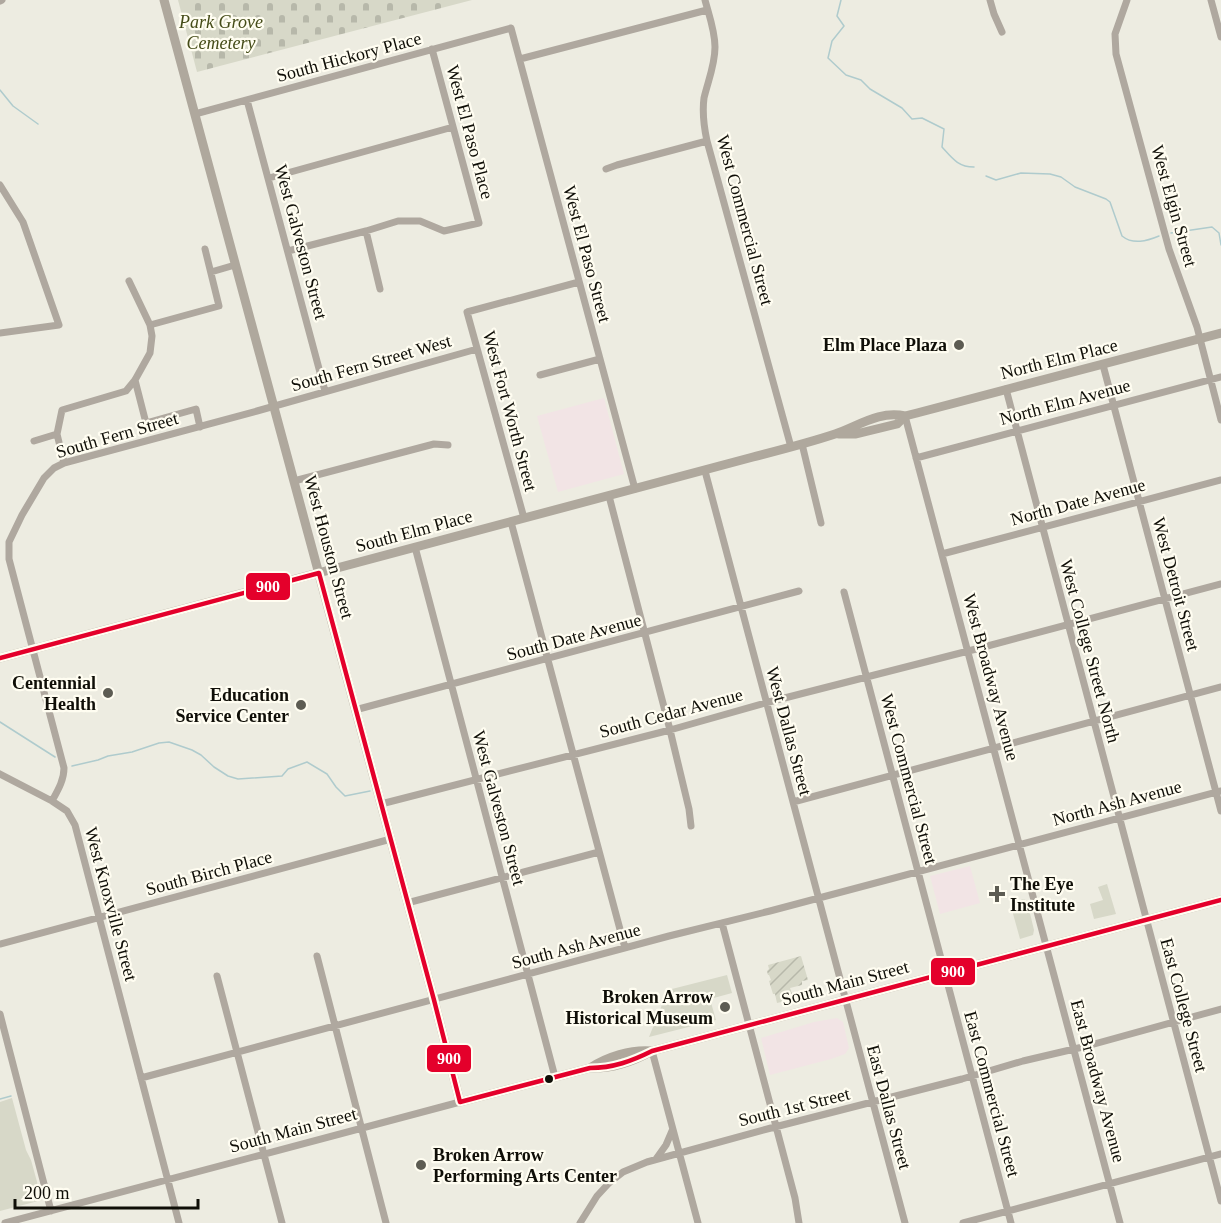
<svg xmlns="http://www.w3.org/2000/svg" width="1221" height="1223" font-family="'Times New Roman',serif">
<defs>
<pattern id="cemetery-stones" width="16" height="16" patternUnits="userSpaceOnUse" patternTransform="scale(1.5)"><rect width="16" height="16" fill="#d7d8c8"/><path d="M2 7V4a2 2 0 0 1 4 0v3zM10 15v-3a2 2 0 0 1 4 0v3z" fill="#b7b8aa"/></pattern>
<pattern id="garden-furrows" width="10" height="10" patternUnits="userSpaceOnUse" patternTransform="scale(1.5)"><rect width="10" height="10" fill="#d7d8c8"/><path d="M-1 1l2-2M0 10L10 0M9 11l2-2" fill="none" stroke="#b7b8aa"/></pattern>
</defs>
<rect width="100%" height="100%" fill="#edece1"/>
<path fill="#f2e4e5" d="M604,398L624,474L558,492L537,416Z
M970,866L980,903L940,914L930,876Z
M837,1018L843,1022L849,1048L845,1054L831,1059L770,1075L761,1038L814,1022Z"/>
<path fill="url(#cemetery-stones)" d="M178,0H472L197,72Z"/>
<path fill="#d7d8c8" d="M1107,884L1116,914L1094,919L1090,904L1103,900L1098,887Z
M1024,899L1027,901L1034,930L1033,935L1020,939L1010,903Z
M727,975L732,993L710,999L716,1020L649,1037L668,990Z
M12,1098L26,1150L31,1160L42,1200L0,1211V1102Z"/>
<path fill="url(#garden-furrows)" d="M801,956L808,980L802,981V985L790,988L794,999L777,1003L775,994H773L769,981L771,980L769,975H768L767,971L769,969L768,965Z"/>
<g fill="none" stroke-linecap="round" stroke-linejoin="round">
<path stroke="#afcbcd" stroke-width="1.5" d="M841,0L837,16L844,26L832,41L828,58L846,75L861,80L870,89L902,108L912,119L922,118L944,129L942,147C952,158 958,167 974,167
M0,90L13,106L38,124
M986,176L996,180L1021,173L1050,174L1061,177L1075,187L1106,199L1110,202L1122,236C1133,245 1147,241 1159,236
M1171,233L1212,227L1219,233L1221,245
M0,722L55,757
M72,766L98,760L108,756L132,752L159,743L169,742L192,750L201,755L214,767L228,776L238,779L282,776L288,769L307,762L327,774L336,787L345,796L370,791
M0,1099L11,1096"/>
<path stroke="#afa89f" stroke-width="7" d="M705,0C709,15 715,31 715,47C715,65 708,81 704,98C702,113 704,127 707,141L791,447
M990,0L994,14L1002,32
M1127,0L1115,34L1116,54L1169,249L1197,327L1221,420
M1211,0L1221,37
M0,1L2,0
M520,59L707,10
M247,100L325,391
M195,114L511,28L635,489
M606,169L617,165L707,141
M269,178L453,127
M0,185L23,222L59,325L0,333
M366,231L380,289
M288,251L366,231L398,221H420L444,231L479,223L432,49
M211,272L235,265
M129,281L150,325L219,306L205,249
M1103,365L1221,811
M540,375L600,359
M135,380L146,423L196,409L200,427
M1006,389L1221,1201
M905,416L1120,1223
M34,441L57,434
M802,444L821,523
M916,458L1221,377
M64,463L57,434L62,410L126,391L135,380L150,353L152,336L150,325
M705,471L905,1223
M294,481L434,444L448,445
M609,496L670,730L689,809L691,826
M524,518L467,312L579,282
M511,522L625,948
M415,547L555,1077
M942,554L1221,480
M844,592L1011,1223
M355,710L799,591
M0,774L52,801
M793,802L1221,687
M381,804L670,730L765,703L980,648L1221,584
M407,903L599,852
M722,923L795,1198L799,1223
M0,944L391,839
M317,956L386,1223
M217,976L282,1223
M0,1014L51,1211
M652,1051L698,1223
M141,1078L669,936L770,911L1221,791
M656,1159L666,1145L672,1131
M5,1223L460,1102
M179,1223L75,825L67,811L52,801C58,790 64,780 64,768L9,559V542L22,515L44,478L54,468L64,463L257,411L477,349
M580,1223L597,1196L609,1183L623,1172L647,1162L771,1128L962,1079L1023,1061L1087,1046L1221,1009
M963,1223L1221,1154"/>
<path stroke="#afa89d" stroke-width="9" d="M164,0L434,1000L460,1102L590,1068C607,1057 631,1049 652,1051
M839,434H856L897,424L905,416L917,413L1221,333
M0,658L753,457C780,450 808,443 835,434C858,426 880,410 905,416
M590,1068C612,1069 632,1062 652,1051L1221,900"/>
<defs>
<path id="bus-1" d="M0,658L319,573L434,1000L460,1102L590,1068C613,1068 632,1061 652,1051L1221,900"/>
</defs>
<use href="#bus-1" stroke="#fffdf1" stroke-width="9"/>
<use href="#bus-1" stroke="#e4002b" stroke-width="4.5"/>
</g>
<g fill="#5d5c53" stroke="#fffdf1" stroke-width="2">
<circle cx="959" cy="345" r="6"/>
<circle cx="108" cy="693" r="6"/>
<circle cx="301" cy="705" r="6"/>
<path d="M994 885h6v6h6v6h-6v6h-6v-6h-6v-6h6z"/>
<circle cx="725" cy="1007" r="6"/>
<circle cx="421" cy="1165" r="6"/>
</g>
<circle fill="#0f0e07" stroke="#fffdf1" stroke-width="2" cx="549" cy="1079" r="5"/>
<g text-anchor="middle" stroke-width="4.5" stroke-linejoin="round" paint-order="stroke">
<g font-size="18" font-style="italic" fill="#454c18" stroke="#fffdf1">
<text x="221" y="28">Park Grove<tspan x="221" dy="21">Cemetery</tspan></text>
</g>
<g font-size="18" fill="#0f0e07" stroke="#fffdf1">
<text transform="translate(349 57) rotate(-15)" y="6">South Hickory Place</text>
<text transform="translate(470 132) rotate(75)" y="6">West El Paso Place</text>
<text transform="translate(1174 206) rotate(74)" y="6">West Elgin Street</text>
<text transform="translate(745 220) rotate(75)" y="6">West Commercial Street</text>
<text transform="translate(301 242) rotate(75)" y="6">West Galveston Street</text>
<text transform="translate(587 254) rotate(75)" y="6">West El Paso Street</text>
<text transform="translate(1059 359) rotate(-14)" y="6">North Elm Place</text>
<text transform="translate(371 363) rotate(-16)" y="6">South Fern Street West</text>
<text transform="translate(1065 402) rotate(-15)" y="6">North Elm Avenue</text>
<text transform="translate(510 411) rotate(75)" y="6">West Fort Worth Street</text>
<text transform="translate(117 435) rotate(-16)" y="6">South Fern Street</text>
<text transform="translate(1078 502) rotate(-15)" y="6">North Date Avenue</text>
<text transform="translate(414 531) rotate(-15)" y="6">South Elm Place</text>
<text transform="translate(329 547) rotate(75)" y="6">West Houston Street</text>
<text transform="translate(1176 584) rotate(75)" y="6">West Detroit Street</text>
<text transform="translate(574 637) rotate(-15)" y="6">South Date Avenue</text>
<text transform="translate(1090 651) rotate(75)" y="6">West College Street North</text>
<text transform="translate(991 677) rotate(75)" y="6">West Broadway Avenue</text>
<text transform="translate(671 713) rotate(-15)" y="6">South Cedar Avenue</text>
<text transform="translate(789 731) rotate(75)" y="6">West Dallas Street</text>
<text transform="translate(909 779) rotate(75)" y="6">West Commercial Street</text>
<text transform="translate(1117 803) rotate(-15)" y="6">North Ash Avenue</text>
<text transform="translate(499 808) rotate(75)" y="6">West Galveston Street</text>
<text transform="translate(209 873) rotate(-15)" y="6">South Birch Place</text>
<text transform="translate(111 904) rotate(75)" y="6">West Knoxville Street</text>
<text transform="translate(576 946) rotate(-15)" y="6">South Ash Avenue</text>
<text transform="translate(845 983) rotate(-15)" y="6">South Main Street</text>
<text transform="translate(1184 1005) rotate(75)" y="6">East College Street</text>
<text transform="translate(1098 1081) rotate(75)" y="6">East Broadway Avenue</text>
<text transform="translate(992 1094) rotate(75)" y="6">East Commercial Street</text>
<text transform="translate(794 1107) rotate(-14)" y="6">South 1st Street</text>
<text transform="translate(889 1107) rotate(75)" y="6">East Dallas Street</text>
<text transform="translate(293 1130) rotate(-15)" y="6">South Main Street</text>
</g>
<g font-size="18" font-weight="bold" fill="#0f0e07" stroke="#fffdf1" text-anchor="end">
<text x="947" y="351">Elm Place Plaza</text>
<text x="96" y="689">Centennial<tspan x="96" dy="21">Health</tspan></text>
<text x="289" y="701">Education<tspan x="289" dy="21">Service Center</tspan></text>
<text x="1010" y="890" text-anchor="start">The Eye<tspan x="1010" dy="21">Institute</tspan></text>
<text x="713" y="1003">Broken Arrow<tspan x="713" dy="21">Historical Museum</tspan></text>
<text x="433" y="1161" text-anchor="start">Broken Arrow<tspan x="433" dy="21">Performing Arts Center</tspan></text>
</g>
</g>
<g stroke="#fffdf1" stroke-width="2">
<rect x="245" y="572" width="46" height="29" rx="6" fill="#e4002b"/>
<rect x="930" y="957" width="46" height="29" rx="6" fill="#e4002b"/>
<rect x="426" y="1044" width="46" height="29" rx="6" fill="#e4002b"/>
</g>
<g font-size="16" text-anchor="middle" font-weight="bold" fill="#fff">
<text x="268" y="592">900</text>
<text x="953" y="977">900</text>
<text x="449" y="1064">900</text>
</g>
<path d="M15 1199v9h183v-9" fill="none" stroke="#0f0e07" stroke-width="3"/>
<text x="24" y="1199" font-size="18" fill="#0f0e07" stroke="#fffdf1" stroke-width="4.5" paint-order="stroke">200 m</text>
</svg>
